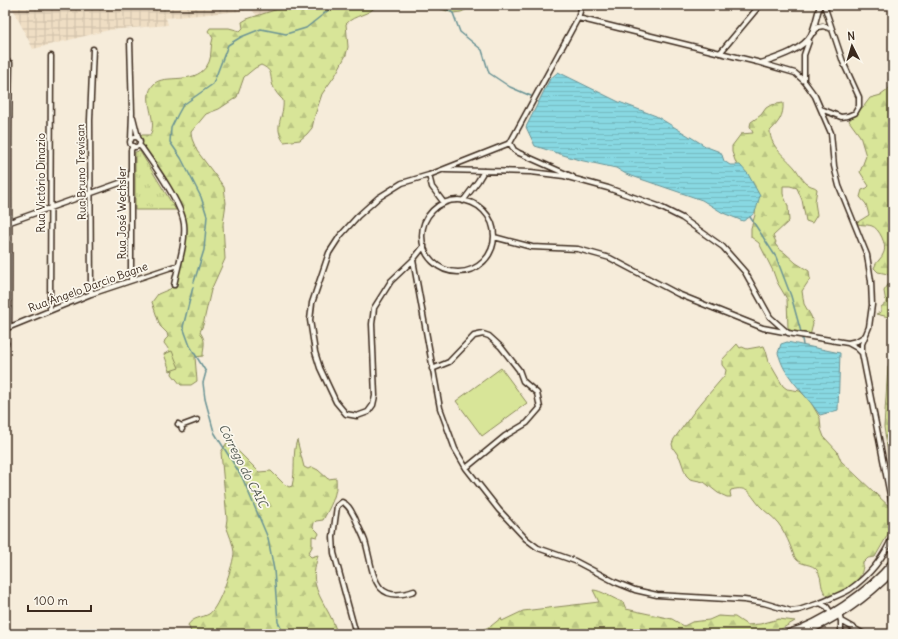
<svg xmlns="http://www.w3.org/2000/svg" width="898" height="639" font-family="Delius,sans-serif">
<defs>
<pattern id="industrial-grid" width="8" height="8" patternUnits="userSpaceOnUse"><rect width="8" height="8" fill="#efdec4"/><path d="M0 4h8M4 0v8" fill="none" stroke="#cebfa8"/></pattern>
<pattern id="grass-tufts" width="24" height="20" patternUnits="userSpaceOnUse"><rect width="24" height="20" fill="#d8e598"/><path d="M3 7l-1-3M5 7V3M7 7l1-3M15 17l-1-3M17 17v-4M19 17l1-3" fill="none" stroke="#bac583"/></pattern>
<pattern id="forest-firs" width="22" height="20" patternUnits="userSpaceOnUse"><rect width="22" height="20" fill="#d8e598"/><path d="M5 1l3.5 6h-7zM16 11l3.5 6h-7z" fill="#bac583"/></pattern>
<pattern id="water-rules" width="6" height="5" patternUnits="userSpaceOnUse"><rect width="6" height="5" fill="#88d8e2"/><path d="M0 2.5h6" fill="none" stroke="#76bac1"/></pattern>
</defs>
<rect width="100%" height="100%" fill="#f6ecda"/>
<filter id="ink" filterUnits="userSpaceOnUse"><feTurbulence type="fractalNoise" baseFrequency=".025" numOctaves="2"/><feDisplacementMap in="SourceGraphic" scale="8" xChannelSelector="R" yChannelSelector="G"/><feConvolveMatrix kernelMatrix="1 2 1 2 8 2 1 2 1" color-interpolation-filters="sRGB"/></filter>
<g filter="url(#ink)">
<path fill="url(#industrial-grid)" d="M11,5H284L258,17L252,10L166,18L168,25L109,30L33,49Z"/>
<path fill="url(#grass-tufts)" stroke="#8a885b" d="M140,151L141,153L176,210H135V152Z"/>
<path fill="url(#forest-firs)" stroke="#8a885b" d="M298,5H377C369,16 355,14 346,24L348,47L346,55L336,74L322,94L315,115L312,128L307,134L300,140L284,142C272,126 285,117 283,100C279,96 275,92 273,86C269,75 274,71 261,65L255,68L244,77L237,97L219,109L206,114L191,132L192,139L197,151L224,187L226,203L223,224L225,259L211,290L203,325L200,332C207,342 203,345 203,356L195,357L197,381L191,385H181L172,374C175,362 172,353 164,343L165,340L168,337L167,333L160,326L152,302L158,294L170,289L175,284L181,263L185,240L183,216L174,204L163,176L140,143L139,139L141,135H150C159,120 140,98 154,84C164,73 198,87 209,62C212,56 210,46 213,38L208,31L210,28H229L240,31L243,28L242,22L247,19L281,8L296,10Z
M430,5H476L461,12L453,13Z
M893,76V318L876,314L881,312V307L886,303L884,291C888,284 892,282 888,274L878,272L874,268C876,261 882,259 884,252C887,245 879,228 872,226C866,224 862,226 856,223L869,215L866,204L860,197L862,190L867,188L869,186L860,172L866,156L860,136L849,121L854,114L864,106L870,98L881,95L888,90L891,85Z
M783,103C784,116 778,123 770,131C770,147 786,157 795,168C799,173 803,182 809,185C812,187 814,186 817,189L815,202L817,215L812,223L806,221L802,200L797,188L790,186H783V194L788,206L789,221L773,236L776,242L775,244L779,249L785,253L796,263L809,271L810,279L802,291L804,304L811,316L813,324L810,336C801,335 794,334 788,328L787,299L777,282L773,271L759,243L751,237V228L755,215L756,202L736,163L732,152V146L741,134L753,133L750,126L751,122L761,115L766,108L771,105Z
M737,344L740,348L742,347L747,349L764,346L766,351L769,362L783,386L787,389L800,391L810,401L820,418L821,429L824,437L837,451L841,461L893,510V524L891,529L875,557L868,558L863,563C864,581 845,593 829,597C818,589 824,580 817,570C812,563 802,566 796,559C793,555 792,549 790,545C787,538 783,529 778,523C773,516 765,512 760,506C750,495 749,485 731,490L730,492L731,497H727L718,493L704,482L690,479L686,475L680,458L673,448L672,444L674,439L696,409L725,375L726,370L722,365V360Z
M893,352V486L884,427L888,367Z
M297,440L304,467L308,469L312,467L318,470L328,479L336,478C338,494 330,507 323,520L316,521L314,523L313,527L318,532L319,534L317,537L312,536V547L308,554L311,557L318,555C316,564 313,573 315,583C319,601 333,615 337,634H192L188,625C193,617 202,618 209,614C219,608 234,563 234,552C233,543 229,534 226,526L227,519L221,452L228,441L259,472L271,471L284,484L289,487L292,486C296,471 292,454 297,440Z
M593,590C601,590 613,599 623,602L626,609L672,619L684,626L692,622L709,620L718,616L735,617L747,625L760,624L779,619L795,621L776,632L759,634H473L491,626L501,618L502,621L523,611L599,602Z"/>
<path fill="#d8e598" stroke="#8a885b" d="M172,351L179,368L170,371L164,354Z
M501,368L527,403L482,436L456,401Z"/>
<path fill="url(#water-rules)" stroke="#699294" d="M558,72L619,102L656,116L707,147L720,152L722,155L724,161L730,165H740L748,174L760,196C755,211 758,213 743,221L723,213L702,200L626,174L616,168L579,160L535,146L526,127L550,79Z
M787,342L840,353L838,410L820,415C809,399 795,386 785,370C782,365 780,359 778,353L781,344Z"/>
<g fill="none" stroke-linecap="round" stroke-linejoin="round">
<path stroke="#699294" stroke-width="1.5" d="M440,5L453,13L460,32L482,50L489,73L510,87L531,96
M750,217L776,257L791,296L801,332
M194,282L204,250L207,216L201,197L181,158L170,142L171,128L178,114L183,105L213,84L228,45L241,37L261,29L286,34L306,28L335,5
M193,287L183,327L190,346L206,372L203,383L205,399L214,432L242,477L268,538L274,570L278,622L284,634
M802,339L803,345"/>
<defs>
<path id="street" d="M578,18L757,62L795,73L804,81L815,96L831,133L834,166L839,186L867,255L871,281L872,305L869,327L862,344V353
M813,33L818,27L823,26L832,29
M130,41L132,113L131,140
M720,53L760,5
M761,63C776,58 803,50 811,35C815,26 817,15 820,5
M804,81V55L809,41
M821,109L841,117L848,116L855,113L859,106V97L843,62L824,5
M133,117L138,137
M130 142a5 5 0 1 1 10 0a5 5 0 1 1-10 0Z
M510,143L514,150L519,153L573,177
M139,145L142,148C154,165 182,204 184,224C186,243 178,265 174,285
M445,170L531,172L564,176L608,188L658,206L682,218L723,247L745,272L770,317L788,333L848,343L857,348L862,353L893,510
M429,175L432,187L444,203
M422 236a36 36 0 1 1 72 0a36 36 0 1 1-72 0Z
M463,201L478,181L484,171
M10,222L131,179
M494,237L532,247L578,249L610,258L678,294L763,328L784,332
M424,246L413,260L391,281L374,308L372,324L375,396L373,405L368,412L357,416L346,414L336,402L320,368L315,352L310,320L312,303L329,253L340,236L358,216L378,198L402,183L429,175L510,143L578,18L582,5
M413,260L440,408L455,449L466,468
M131,280V150L133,146
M91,294L90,120L93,49
M50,310L51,56
M9,327C10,239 8,151 10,63
M5,329L91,294L178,265
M5,340L6,343
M848,343L857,341L865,336
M432,369L449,362L474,336L483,334L489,336L501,347L519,370L523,381L537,393L540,408L527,423L505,436L466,468L499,510L526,539L538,548L575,561L615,582L635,590L657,595L744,600L764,603L791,611L799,610L820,603L827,607L831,613
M178,424L181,426L182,429
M181,426L197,420
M820,603C829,599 840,595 849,590C869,576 884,558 893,535
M839,614L841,621V634
M841,621L864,634
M356,634L334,553L333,537L335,521L337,506L342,502C349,505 351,511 355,518C358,526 362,533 365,541C374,570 371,606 414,591"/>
<path id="primary" d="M786,634C823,623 869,592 893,562
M801,634C835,620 867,598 893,571"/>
</defs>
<use href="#street" stroke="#3b2a1e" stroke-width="7"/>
<use href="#primary" stroke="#3b2a1e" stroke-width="9"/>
<use href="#street" stroke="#fbf7ec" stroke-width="4"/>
<use href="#primary" stroke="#fbf7ec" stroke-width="6"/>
</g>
</g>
<g text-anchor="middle" stroke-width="3.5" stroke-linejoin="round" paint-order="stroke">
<g font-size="11" fill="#3b2a1e" stroke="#fbf7ec">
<text transform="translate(81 172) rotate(-91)" y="4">Rua Bruno Trevisan</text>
<text transform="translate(41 183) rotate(-90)" y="4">Rua Victório Dinazio</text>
<text transform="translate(122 213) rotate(-90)" y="4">Rua José Wechsler</text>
<text transform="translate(88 287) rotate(-20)" y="4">Rua Ângelo Darcio Bagne</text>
</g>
<g font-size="12" font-style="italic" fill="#4e564f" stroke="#fbf7ec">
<text transform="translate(243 466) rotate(63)" y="4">Córrego do CAIC</text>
</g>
</g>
<rect width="898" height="639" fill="none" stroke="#fbf7ec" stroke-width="20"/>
<rect x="10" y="10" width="878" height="619" fill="none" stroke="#3b2a1e" stroke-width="1.5" filter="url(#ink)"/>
<g transform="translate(852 46) rotate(355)" stroke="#fbf7ec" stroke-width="3" paint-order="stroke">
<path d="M0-3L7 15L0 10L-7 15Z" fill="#3b2a1e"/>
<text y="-6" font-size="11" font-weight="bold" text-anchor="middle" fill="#3b2a1e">N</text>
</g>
<path d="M28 605v6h63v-6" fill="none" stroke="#3b2a1e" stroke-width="2"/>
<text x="34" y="605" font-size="12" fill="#3b2a1e" stroke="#fbf7ec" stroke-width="3" paint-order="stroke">100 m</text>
</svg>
